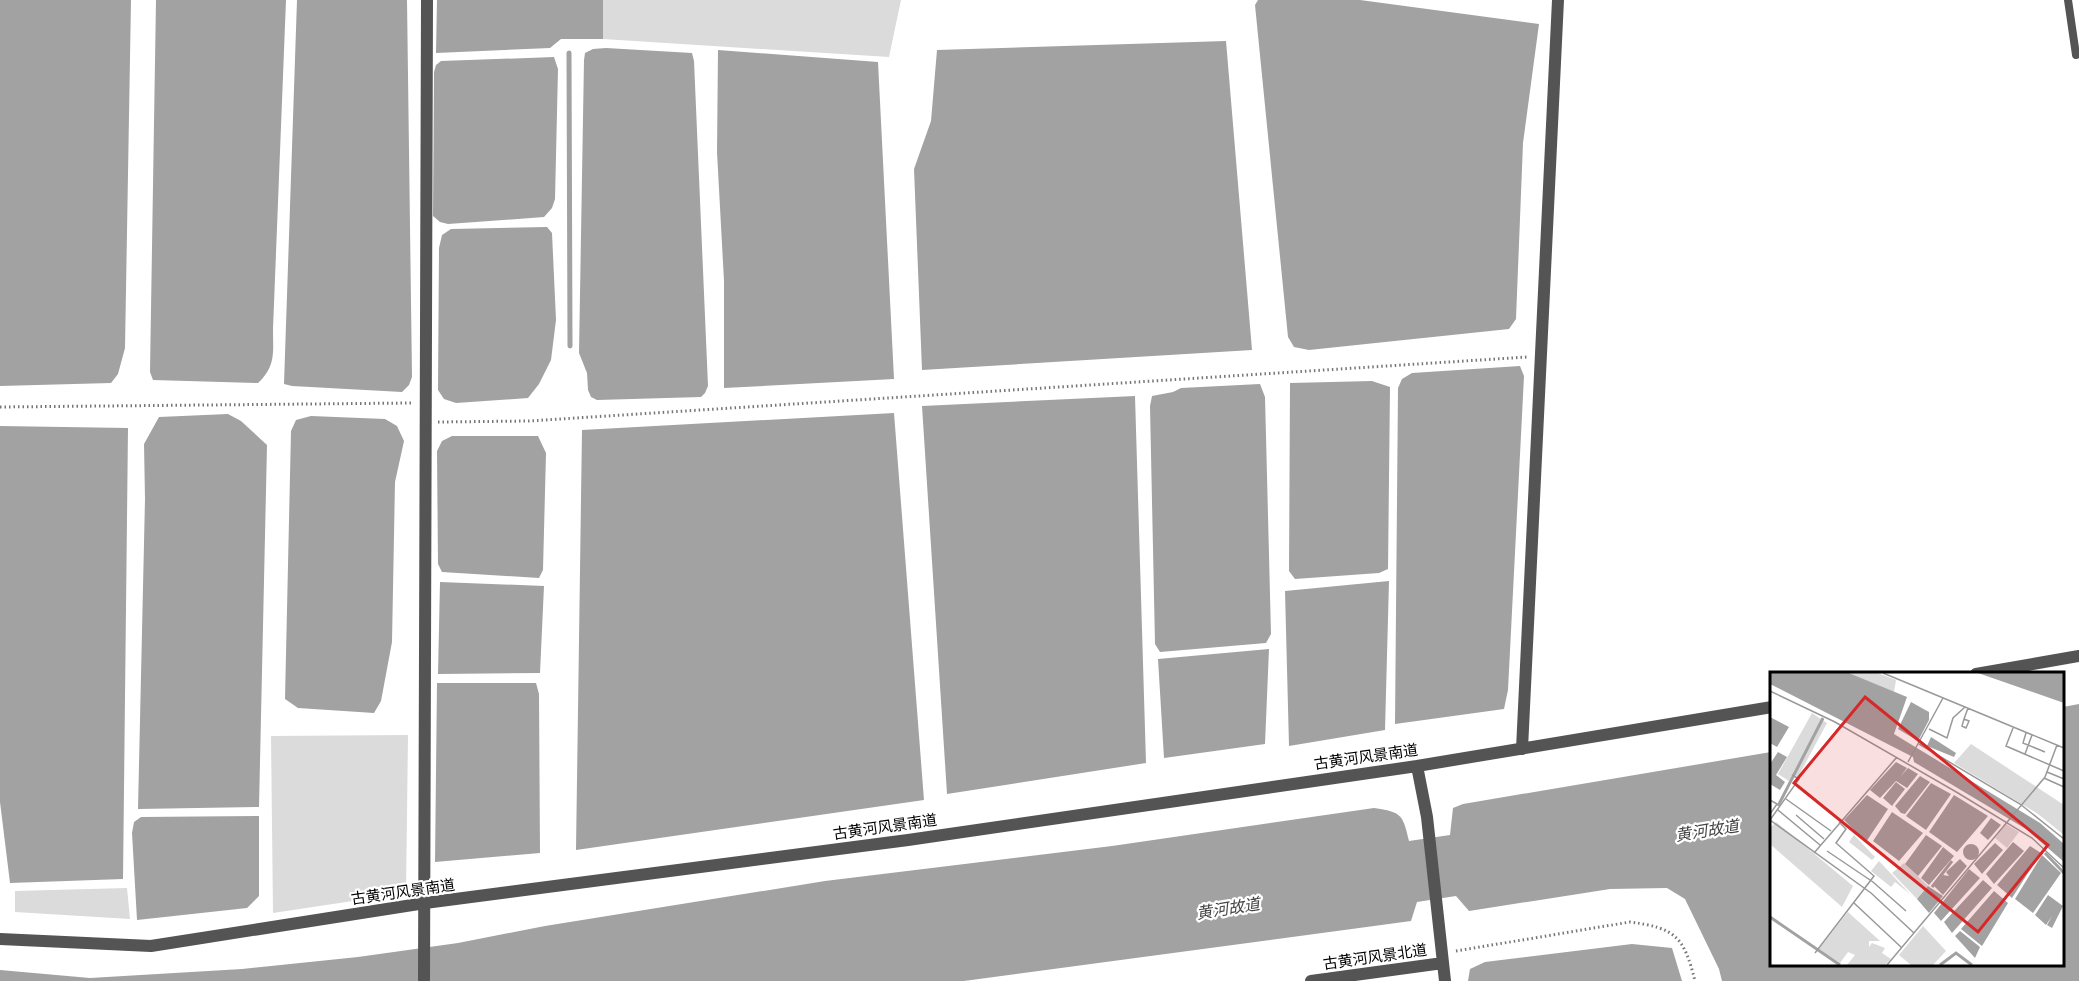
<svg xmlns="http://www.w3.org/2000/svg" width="2079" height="981" font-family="Lato,'Noto Sans SC',sans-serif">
<rect width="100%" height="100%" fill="#fff"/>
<path fill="#dbdbdb" d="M603,0H901L889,57L603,39Z
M408,735L406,893L273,913L271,736Z
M127,888L130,919L15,912V891Z"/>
<path fill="#a2a2a2" d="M0,0H131L125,348L118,374L111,383L0,386Z
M156,0H286L273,329C273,353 276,366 258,383L153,380L150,372Z
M297,0H407L412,377L409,385L402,392L292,386L284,384Z
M437,0H603V39H561L550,48L436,53Z
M1258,0H1360L1539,24L1523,143L1516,319L1509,329L1309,350L1294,347L1288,337L1255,5Z
M1226,41L1252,350L922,370L914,169L931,121L937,50Z
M606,48L692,53L694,61L708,386L705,393L701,397L597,400L591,397L588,390L587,373L579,353L584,60L585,53L593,49Z
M718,50L878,62L894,379L724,388V281L717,152Z
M554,57L558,69L555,199L552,208L544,217L448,224L440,222L433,216L434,72L436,65L441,61Z
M547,227L552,233L556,320L551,360L539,384L528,398L456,403L444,399L438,390L439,248L442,235L451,229Z
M1520,366L1524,376L1508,690L1504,709L1395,724L1398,388L1402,379L1412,373Z
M1372,381L1390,387L1388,569L1379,573L1295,579L1289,571L1290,383Z
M1260,384L1265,397L1271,634L1266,643L1160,652L1155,644L1150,406L1152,396L1173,392L1181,388Z
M1135,396L1146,763L947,794L922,406Z
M894,413L924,800L576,850L582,430Z
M228,414L241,421L267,445L259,807L138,809L145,499L144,444L159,417Z
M311,416L385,419L397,426L404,441L395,482L392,642L381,701L374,713L298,708L285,699L291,431L296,420Z
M0,426L128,428L123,879L10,883L0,802Z
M452,436H538L546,453L543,570L539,578L442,572L438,564L437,451L442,441Z
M1389,581L1385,730L1289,746L1285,591Z
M440,582L544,586L540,673L438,674Z
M1269,649L1265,744L1164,758L1158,659Z
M437,683H536L539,694L540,853L435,862Z
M2079,704V981H1722L1719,969L1685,899L1667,888L1610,889L1469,911L1456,896L1417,902L1411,921L964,981H0V970L90,978L242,969L358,957L458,943L545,926L825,881L1112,846L1374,808C1402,812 1403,815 1409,841L1450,835L1453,808L1463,804L1771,752L1772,964H2062L2063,707Z
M259,816V896L247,908L137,920L132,833L134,822L141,817Z
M1632,944L1672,948L1682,981H1468L1470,969L1485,962Z"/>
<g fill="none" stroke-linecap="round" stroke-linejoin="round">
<path stroke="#a2a2a2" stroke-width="5" d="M569,53L570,346"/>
<path stroke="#767676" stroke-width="3" stroke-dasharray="1.5 3" stroke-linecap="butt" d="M0,407L412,403
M438,422L529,421L1527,357
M1456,951L1630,922C1676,928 1684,937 1695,981"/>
<path stroke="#545454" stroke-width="8" d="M2068,0L2076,55L2079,54"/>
<path stroke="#545454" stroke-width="12" d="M1976,674L2079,656
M1522,749L1558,0
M1417,766L1427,817L1445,981
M0,939L151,946L425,903L908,840L1417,766L1772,707
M424,981L427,0
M1311,981L1443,963"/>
</g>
<g text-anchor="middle" stroke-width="4.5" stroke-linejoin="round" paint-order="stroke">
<g font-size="15" fill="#000" stroke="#fff">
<text transform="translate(1366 757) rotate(-8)" y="5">古黄河风景南道</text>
<text transform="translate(885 827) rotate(-8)" y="5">古黄河风景南道</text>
<text transform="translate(403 892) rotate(-8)" y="5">古黄河风景南道</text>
<text transform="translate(1375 957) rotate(-8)" y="5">古黄河风景北道</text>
</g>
<g font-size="16" font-style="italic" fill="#434343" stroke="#fff">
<text transform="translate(1707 830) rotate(-9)" y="6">黄河故道</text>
<text transform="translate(1228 908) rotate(-9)" y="6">黄河故道</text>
</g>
</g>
<g transform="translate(1770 672)">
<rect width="294" height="294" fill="#fff"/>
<path d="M79,1H108L126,8L124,20ZM42,41L57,51L28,105L23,102L19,109L8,102ZM201,72L294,133V163L268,142L184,91ZM6,150L83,214L72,235L0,172V156ZM236,152L249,160L237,176L225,166ZM84,163L103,183L105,185L102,188L79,170ZM109,189L125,206L140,222L125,210L121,215L101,199ZM134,191L158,214L147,227L122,201ZM78,240L110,269H99V275L102,271L115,276L112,281L121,287L115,293H77L85,283L78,280L70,291L49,277ZM153,254L176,279L163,293H141L129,283Z" fill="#dbdbdb"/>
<path d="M0,1H79L137,25L124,62L270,151L294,172V190L256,157L144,90L143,85L0,12ZM208,1H294V31ZM141,30L159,40V48L148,69L128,57ZM0,45L19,55L7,75L0,71ZM161,65L186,81L184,85L157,74ZM8,80L17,85L6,103L15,110L10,118L0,112V92ZM126,90L137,96L130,105L138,96L148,102L137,116L126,109L110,126L100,118ZM150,104L160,110L135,142L131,141L125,134ZM126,110L135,117L122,134L113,126ZM161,111L181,122L156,158L136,144ZM97,123L118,137L96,170L74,148ZM184,123L218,144L187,180L159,160ZM122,140L153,161L129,189L103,169ZM221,146L231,153L218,168L210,161ZM156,163L172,174L148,204L135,192ZM243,170L254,179L224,212L216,202ZM225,171L233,178L212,202L204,192ZM193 180a8 8 0 1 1 16 0a8 8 0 1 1-16 0ZM260,174L271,181L242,226L227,213ZM173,175L184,184L159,213L151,206ZM272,183L291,201L263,241L245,227ZM190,187L197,194L173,223L164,214L173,203L179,204L176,200ZM199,197L210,206L171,249L164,241ZM213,208L222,216L182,261L174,250ZM158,214L173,224L159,241L147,227ZM224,219L238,231L212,274L191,257ZM278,223L293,234L282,256L277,253L282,244L276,253L265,243ZM190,259L210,275L205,286L185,264Z" fill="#a2a2a2"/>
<path fill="none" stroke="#a2a2a2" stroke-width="3" d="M8,134L53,46M275,181L294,201M162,215L182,189M0,245L70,293M170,293L186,281L202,293"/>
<path fill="none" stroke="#999" stroke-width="1.5" d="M113,1L294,76M0,19L65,50L188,121L262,166L294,196M194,47L199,49L196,56L192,54L194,47L198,36M243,56L236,74L294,99M159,57L177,66L183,46L195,35M256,61L253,71L275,80M149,72L250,132L294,167M255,82L262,63M138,90L173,26M277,100L294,107M274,106L294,115M16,127L61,159M0,128L7,132L0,142M8,138L50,173M26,143L54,167M0,148L101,221L144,261M0,148L29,107L22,103M57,179L103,210L136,239M44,181L127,85M84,231L132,276M45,281L104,204L66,171L76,157L69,150M117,293L275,105L287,73"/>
<path fill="#d62828" fill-opacity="0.15" stroke="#d62828" stroke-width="3" d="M95,25L278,173L208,260L24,111Z"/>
<rect width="294" height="294" fill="none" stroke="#000" stroke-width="3"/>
</g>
</svg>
